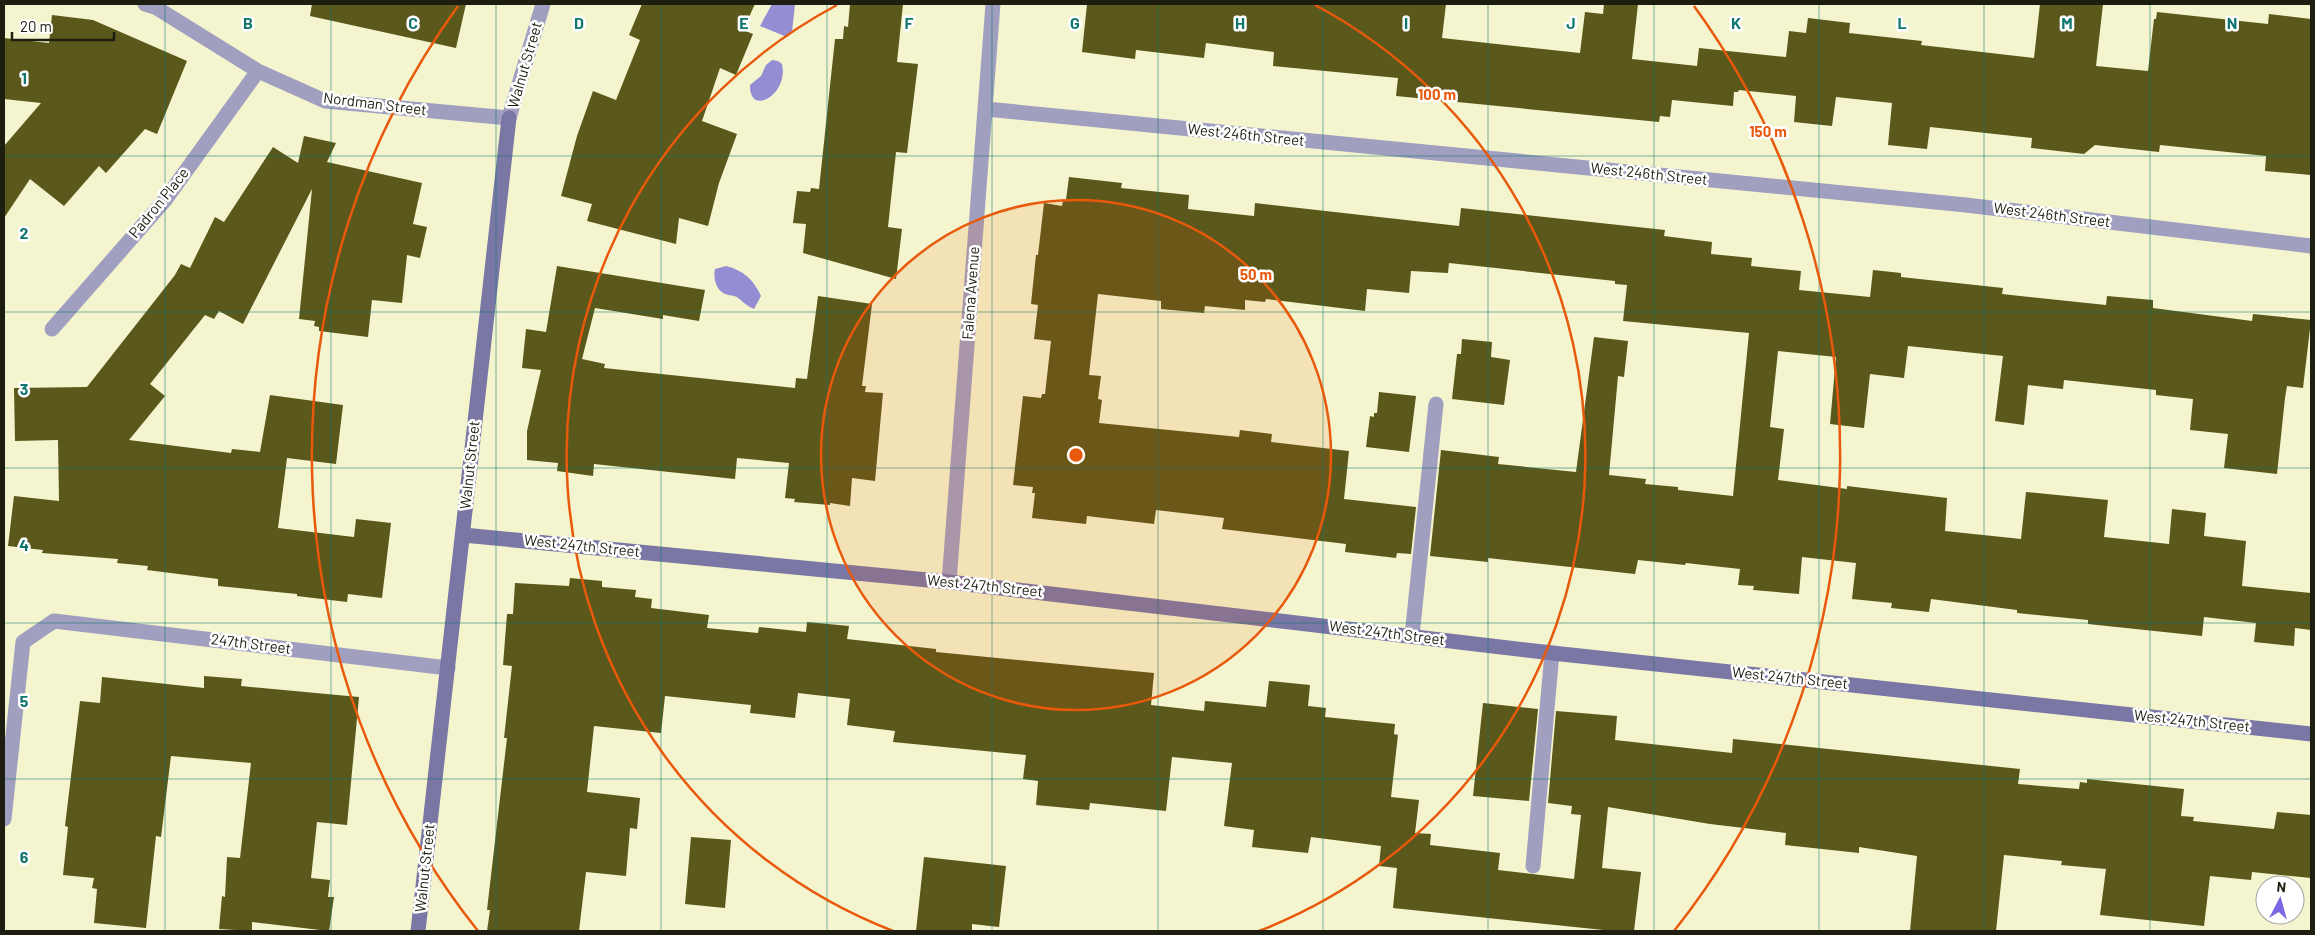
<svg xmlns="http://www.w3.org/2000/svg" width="2315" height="935" font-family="Barlow,sans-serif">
<rect width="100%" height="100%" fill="#f4f5cf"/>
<path fill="#948dd3" d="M772,4H795L792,32L787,37L760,26Z
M772,60L778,61L782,64C789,95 749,117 750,85L761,76L766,65Z
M726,266C743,270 754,280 761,296L754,309C747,306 743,302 737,297C733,295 730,296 725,294C716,290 713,278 715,269Z"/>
<path fill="#5a581b" d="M312,4H466L456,48L310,16Z
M642,4H755L743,30L753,34L736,75L720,68L702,121L737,134L719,183L708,226L679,218L676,244L587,221L592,204L561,196L577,136L593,91L616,100L640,40L629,35Z
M850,4H903L897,62L918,64L907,153L896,152L888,227L902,229L896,279L803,253L806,224L793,223L797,191L810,192L811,188L819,189L835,39H843L844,26L848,27Z
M1087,4H1446L1442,38L1580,53L1585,12L1603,14L1604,4H1638L1632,59L1697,66L1699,48L1786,57L1789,31L1806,33L1808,18L1850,23L1849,33L1922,41L1921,45L2034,58L2040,4H2103L2096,66L2148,71L2154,19H2156L2157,12L2268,24L2269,14L2311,19V175L2265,171L2266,156L2160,145L2159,152L2095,145L2084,154L2031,148L2032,138L1930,127L1927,149L1888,145L1892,103L1836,97L1832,126L1794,122L1796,96L1739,90L1738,92H1734L1733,106L1672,100L1670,117L1660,116L1659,122L1396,96L1398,78L1273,66L1274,52L1206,43L1204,58L1136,50L1135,59L1082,52Z
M52,15L93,20L187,61L157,134L145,129L106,173L99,166L64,206L30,179L4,218V146L41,103L4,99V38L49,43Z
M304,136L336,143L327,162L422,183L413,224L427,227L420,258L407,255L402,303L372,300L368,337L319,331V327L314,326L315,321L299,319L312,189L243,324L219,311L214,319L205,315L150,384L165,396L129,440L231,453L232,449L260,452L270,395L343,405L336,464L287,458L278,528L354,537L356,519L391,523L382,598L348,594L347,602L297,596V594L218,586V579L147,570L148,566L117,563L118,559L42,553L43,550L8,546L14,496L59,501L58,440L15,441L14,388L87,387L175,275L181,264L190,268L215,217L224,222L273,147L298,163Z
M1069,177L1122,183L1121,188L1189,195L1188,209L1254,216L1255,203L1459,226L1461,208L1665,230L1664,236L1712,242L1711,254L1752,258L1751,266L1801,271L1799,290L1870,297L1873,270L1901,273V277L2003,288L2002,294L2106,305L2107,296L2153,300V308L2252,321L2253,314L2311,320L2303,388L2287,386L2285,398L2277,474L2224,468L2228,434L2190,430L2193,399L2156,395V390L2064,380L2063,389L2028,385L2024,425L1995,421L2003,356L1908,346L1904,378L1870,374L1864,428L1830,424L1836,357L1778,351L1770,427L1784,429L1778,480L1847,489V486L1947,498L1945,531L2021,539L2026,492L2108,500L2104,537L2169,544L2172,509L2206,513L2204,536L2246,541L2242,586L2311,593V630L2295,628L2294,646L2254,642L2256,623L2204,617L2202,636L2088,624V620L2017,613V610L1931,599L1929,612L1891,608L1892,603L1852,599L1856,563L1802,557L1799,594L1753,590L1754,586L1738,585L1740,569L1686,563L1685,565L1638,560L1635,574L1488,558V562L1430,556L1441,450L1499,457L1498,464L1576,472L1594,337L1628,341L1624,377L1618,376L1609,475L1646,479L1645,484L1678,487V490L1733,496L1749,333L1623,321L1627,285L1615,284V281L1449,263L1448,273L1411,271L1409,293L1367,289L1365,311L1266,299L1265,302L1245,300V310L1205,306L1204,313L1161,309V301L1098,294L1089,375L1101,376L1098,399L1102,400L1099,423L1239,437L1240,430L1272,434L1271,442L1349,451L1344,499L1416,507L1411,554L1397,553L1396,558L1345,552L1346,544L1222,529L1224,518L1156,510L1154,524L1087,516L1086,524L1032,518L1035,493H1032L1033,487L1013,485L1023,396L1041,398L1042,394H1045L1051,341L1034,339L1038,305L1031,304L1036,255H1038L1044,203L1062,206L1063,200H1066Z
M557,266L705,290L699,321L663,315V319L595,308L582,359L605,364L604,368L795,388L796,378L807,379L818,296L872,304L862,386H866L865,392L883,393L875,481L852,478L850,506L830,503V505L794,502L795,499L785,498L789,463L737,458L735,479L594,464L593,476L557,471L558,463L527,460V431L541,370L522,368L526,329L546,332Z
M1462,339L1492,342L1491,357L1510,360L1504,405L1452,399L1457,354H1461Z
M1379,392L1416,396L1409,452L1366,447L1370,416L1374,417V413H1377Z
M570,578L602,581V587L636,590L635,597L652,599L651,608L709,615L707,628L758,633L759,627L806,632L807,622L849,626L847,639L936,649V652L1154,673L1151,705L1204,711L1205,701L1266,707L1269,681L1310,685L1308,706L1326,708L1325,717L1395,724L1394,734L1398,735L1391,797L1419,800L1415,833L1431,834L1430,845L1500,853L1498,870L1574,879L1581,815L1571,814L1572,806L1548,803L1556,711L1617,716L1615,740L1732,753L1733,739L2020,769L2018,784L2079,789L2080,782L2087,783V779L2184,789L2181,816L2194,817L2193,821L2274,829L2277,812L2311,815V878L2252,872L2251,880L2210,876L2204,926L2100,915L2106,869L2061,865L2062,861L2004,855L1996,931H1910L1917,856L1859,847V853L1785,845L1786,833L1710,824L1608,807L1602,868L1641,872L1634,931H1613L1393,908L1397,868L1379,866L1381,846L1311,837L1308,853L1252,847L1254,830L1224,826L1232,763L1172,757L1166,811L1090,803L1089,810L1036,805L1038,781L1023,779L1026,755L893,742L895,731L847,725L850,699L798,693L795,718L750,713L751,705L665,696L661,733L594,726L587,792L640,798L637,829L630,828L626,876L586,872L579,931H487L490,910H487L507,738H504L512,666L503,665L507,614H513L515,583L569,586Z
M204,676L242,679L241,686L359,697L347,825L317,822L311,878L330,880L328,897H334L329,931L252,922V931L219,929L222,896L225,897L227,857L240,858L251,763L171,756L161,837L156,836L146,928L94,923L97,889L92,888L94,878L63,875L68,827L65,826L80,701L100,703L102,677L204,688Z
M1483,703L1538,709L1529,801L1473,796Z
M691,837L731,840L725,908L685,904Z
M924,857L1006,866L999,927L972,924V931H916Z"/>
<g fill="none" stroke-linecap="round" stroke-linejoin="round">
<path stroke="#a19fbf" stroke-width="15" d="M1412,636L1436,404
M1533,866L1552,653"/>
<path stroke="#a19fbf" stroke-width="15" d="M145,4L155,7L258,71L325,101L509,118L543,4
M986,109L1966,205L2311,246
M52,329L165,200L258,71
M949,582L993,4
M4,819L23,642L54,621L448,668"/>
<path stroke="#7b77a5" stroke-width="15" d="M463,535L949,582L1552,653L2311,734
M418,931L509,118"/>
</g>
<path fill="none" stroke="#0f766e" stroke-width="1" stroke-opacity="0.55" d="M165,4V931M331,4V931M496,4V931M661,4V931M827,4V931M992,4V931M1158,4V931M1323,4V931M1488,4V931M1654,4V931M1819,4V931M1984,4V931M2150,4V931M4,156H2311M4,312H2311M4,468H2311M4,623H2311M4,779H2311"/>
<circle cx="1076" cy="455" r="255" fill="#e8590c" fill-opacity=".12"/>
<g fill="none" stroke="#e8590c" stroke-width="2.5">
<circle cx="1076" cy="455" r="255"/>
<path d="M893 931A510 510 0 0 1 837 5M1315 5A510 510 0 0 1 1259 931"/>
<path d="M478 931A764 764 0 0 1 458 6M1694 6A764 764 0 0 1 1674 931"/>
</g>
<g text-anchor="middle" stroke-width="5" stroke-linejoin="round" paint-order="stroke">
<g font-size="15" fill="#1d1d10" stroke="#fff">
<text transform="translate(525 65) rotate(-74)" y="5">Walnut Street</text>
<text transform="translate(375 104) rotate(7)" y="5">Nordman Street</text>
<text transform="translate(1246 135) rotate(6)" y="5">West 246th Street</text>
<text transform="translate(1649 174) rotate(6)" y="5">West 246th Street</text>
<text transform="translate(159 203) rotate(-51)" y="5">Padron Place</text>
<text transform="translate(2052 215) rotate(7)" y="5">West 246th Street</text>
<text transform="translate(971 293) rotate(-86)" y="5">Falena Avenue</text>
<text transform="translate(470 465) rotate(-84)" y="5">Walnut Street</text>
<text transform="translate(582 546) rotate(6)" y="5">West 247th Street</text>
<text transform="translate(985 586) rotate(6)" y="5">West 247th Street</text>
<text transform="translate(1387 633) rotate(7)" y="5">West 247th Street</text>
<text transform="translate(251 644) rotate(7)" y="5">247th Street</text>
<text transform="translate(1790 678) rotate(6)" y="5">West 247th Street</text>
<text transform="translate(2192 721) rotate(6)" y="5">West 247th Street</text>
<text transform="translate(425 868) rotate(-84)" y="5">Walnut Street</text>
</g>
</g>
<g font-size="16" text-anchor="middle" font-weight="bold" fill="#0f766e" stroke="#fff" stroke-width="5" stroke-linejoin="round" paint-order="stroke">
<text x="248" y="29">B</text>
<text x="413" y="29">C</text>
<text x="579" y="29">D</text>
<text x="744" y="29">E</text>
<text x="909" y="29">F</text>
<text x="1075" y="29">G</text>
<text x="1240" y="29">H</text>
<text x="1406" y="29">I</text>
<text x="1571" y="29">J</text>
<text x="1736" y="29">K</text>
<text x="1902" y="29">L</text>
<text x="2067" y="29">M</text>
<text x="2232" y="29">N</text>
<text x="24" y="84">1</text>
<text x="24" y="239">2</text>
<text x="24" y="395">3</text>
<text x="24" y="551">4</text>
<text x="24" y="707">5</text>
<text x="24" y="863">6</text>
</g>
<circle cx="1076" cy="455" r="8" fill="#e8590c" stroke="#fff" stroke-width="2.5"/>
<g font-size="15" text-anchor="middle" font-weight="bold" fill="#e8590c" stroke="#fff" stroke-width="5" stroke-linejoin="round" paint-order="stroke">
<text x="1437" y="100">100 m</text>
<text x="1768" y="137">150 m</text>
<text x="1256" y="280">50 m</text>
</g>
<rect width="2315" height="935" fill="none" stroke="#1d1d10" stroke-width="10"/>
<g transform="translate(2280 900) rotate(6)"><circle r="24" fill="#ffffff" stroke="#a5a59f"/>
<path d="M0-4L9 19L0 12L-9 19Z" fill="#7e67e3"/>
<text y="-8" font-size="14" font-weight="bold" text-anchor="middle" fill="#1d1d10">N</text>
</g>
<path d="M12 32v8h102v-8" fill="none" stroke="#1d1d10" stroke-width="2.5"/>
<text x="20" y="32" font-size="15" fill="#1d1d10" stroke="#ffffff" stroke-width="4" paint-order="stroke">20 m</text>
</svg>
